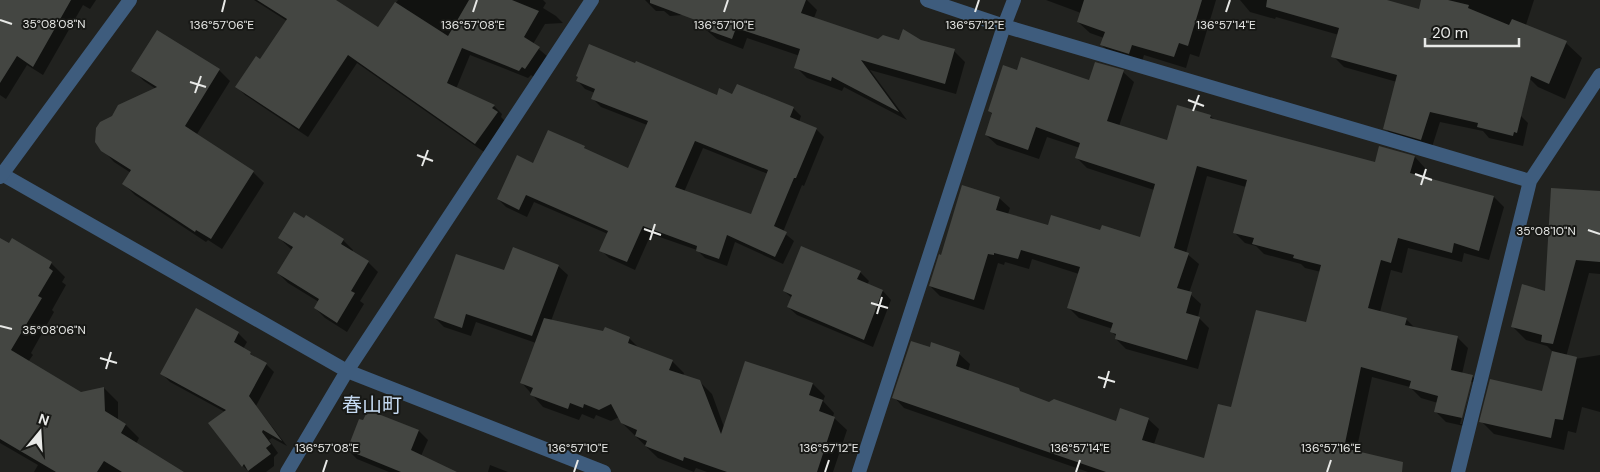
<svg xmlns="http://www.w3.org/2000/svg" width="1600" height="472" font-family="'DM Sans','Noto Sans JP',sans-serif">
<rect width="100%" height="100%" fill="#21221f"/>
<path fill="#0007" fill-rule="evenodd" d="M3,0H96L90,9L83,5L43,75L27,65L6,99L0,95V5Z
M254,0H334L378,28L398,0H543L546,3L543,8L556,16L563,23L545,24L533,44L548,57L534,77L531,75L528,78L470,55L456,89L494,106L502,114L501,117L505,121L484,152L357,63L308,137L245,95L237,87L261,60L287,21Z
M645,0H807L817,10L814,18L878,40L920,41L954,51L965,62L956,94L870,70L907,120L844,87L842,91L807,78L796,67L800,56L747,38L743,49L717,39L692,18L694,14L670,16L664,11H656Z
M1046,0H1216L1199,57L1190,54L1186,68L1144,55L1141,65L1113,56L1102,45L1104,38L1090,33L1078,22L1081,13Z
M1240,0H1383L1420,10L1431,0H1534L1500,105L1517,112L1528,123L1523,146L1489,138L1483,131L1440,122L1431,150L1396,139L1385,128L1397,82L1344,67L1333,56L1339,35L1276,17L1275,19L1250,12Z
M1566,43L1582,58L1565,99L1538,87L1523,72Z
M133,70H219L230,81L197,134L253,172L264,183L222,249L208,240L206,242L135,195L124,184L131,173L114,162L98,145L113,117L156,89L144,81Z
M1018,71L1090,82L1123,72L1134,82L1119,126L1168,142L1210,116L1215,120L1376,164L1380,147L1415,157L1425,168L1422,177L1494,197L1504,207L1489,260L1464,253L1462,262L1408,248L1402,273L1391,270L1380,312L1406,319L1415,328L1457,337L1468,348L1462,374L1472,376L1483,387L1473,428L1446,422L1435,411L1438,403L1421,398L1410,387L1372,377L1356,452L1397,472H1088L904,408L894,397L931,349L959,354L970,364L968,372L1018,389L1022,393L1049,403L1116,422L1148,419L1159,429L1154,444L1205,459L1232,408L1307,324L1321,272L1305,268L1301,264L1264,254L1256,246L1245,243L1234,232L1246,187L1207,176L1186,253L1199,264L1189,293L1201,304L1198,317L1209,328L1198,369L1126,349L1116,339L1117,337L1112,332L1113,329L1079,318L1069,308L1079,274L1032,259L1029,269L1005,262L1004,265L998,263L984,310L940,296L930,286L942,257L999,198L1010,208L1008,214L1049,226L1101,232L1141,239L1154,190L1087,168L1077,158L1080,148L1047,137L1039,159L997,145L986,135L993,115L989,111ZM1470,382H1473L1462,424H1460Z
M578,81L717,97L733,95L793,108L801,116L799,122L816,129L824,137L804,186L802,185L783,232L794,241L783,264L735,242L727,266L705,258L697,250L651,234L635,270L609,258L601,250L608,234L534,202L527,217L506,207L498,199L534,164L584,148L588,152L629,170L647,125L601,107L593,99L595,93L585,89ZM703,148L768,174L751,216L684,192Z
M1600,192V274L1589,273L1566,357L1556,355L1547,346L1526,340L1513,327L1546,292Z
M279,238L343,240L353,250L352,252L368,262L378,272L360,301L364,304L347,332L325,318L315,308L319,302L288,283L278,273L292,250Z
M0,244L51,263L65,277L62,282L66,285L52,310L54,312L31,353L33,355L28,362L81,394L104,388L118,402V420L126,425L139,438L136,444L177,472H34L38,465L0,443Z
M558,266L568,275L551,321L629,338L641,350L672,361L684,373L683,376L699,381L712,394L724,427L745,362L813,384L825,396L823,401L834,413L833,417L847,430L833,472H707L696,468L694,472L658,458L622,423L619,417L611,421L596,415L594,419L582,414L579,420L543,407L522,383L536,343L476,322L471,336L444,327L435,318L505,272Z
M860,272L869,281L867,285L883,291L891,300L873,347L797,315L788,307L792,298L784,291Z
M197,310L238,333L247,342L243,349L266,364L274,372L256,406L287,446L272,438L269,440L278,453L274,457V466L266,472H249L243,466L225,412L170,382L162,374Z
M1600,355V412L1582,407L1576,433L1568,431L1564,450L1494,434L1481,421L1543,392L1550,363Z
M368,411L419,431L428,440L421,456L454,472H389L357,459L348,450Z
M490,465L508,472H488Z"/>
<path fill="#444642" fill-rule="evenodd" d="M0,0H71L33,67L17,56L0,83Z
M257,0H336L378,27L395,2L448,36L469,0H512L539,11L524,37L540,47L525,69L522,67L519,71L462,48L447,83L495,105L492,108L498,112L475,144L348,55L299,129L235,87L256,56L260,59L287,19Z
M650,0H806L801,13L878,39L883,35L899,40L903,29L921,40L955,49L945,84L861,60L899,112L832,77L831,81L794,68L800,49L736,28L732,39L704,29L706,24L650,3Z
M1084,0H1202L1188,46L1179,43L1174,57L1132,45L1129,54L1100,45L1105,32L1077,22Z
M1267,0H1387L1419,9L1421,0H1448L1469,5L1468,8L1509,25L1512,19L1567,41L1549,84L1531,76L1517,133L1514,132L1513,136L1477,127L1478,123L1430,112L1421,140L1383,129L1397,75L1331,57L1339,28L1266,7Z
M157,30L220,69L185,126L254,171L211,239L196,230L195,232L122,184L131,170L101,151L95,142L96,128L100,122L112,116L118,105L157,87L131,71Z
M589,44L635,63L636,61L717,95L719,88L732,94L737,84L794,107L790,117L817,128L796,178H794L774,226L787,232L775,257L727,235L719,259L696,251L697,246L643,226L627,262L599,251L608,231L526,195L519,210L497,199L517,155L533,163L548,130L585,146L584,148L628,168L648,121L591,99L595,89L576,81L578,77L576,76ZM695,141L768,170L751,214L675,187Z
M1021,57L1089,80L1095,62L1124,70L1107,121L1167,140L1177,105L1211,115L1210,118L1375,162L1379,146L1415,156L1410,173L1494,196L1479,251L1454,243L1452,253L1398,238L1391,263L1381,260L1368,308L1407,318L1405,325L1458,336L1451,370L1473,375L1462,418L1434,412L1438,396L1409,388L1411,381L1361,367L1344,448L1403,462L1402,472H1106L892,398L911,341L930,347L931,342L960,352L956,366L1019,388L1020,391L1049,402L1054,399L1116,421L1120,408L1149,418L1142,440L1204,458L1218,404L1231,407L1256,310L1306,322L1321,265L1293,258L1294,255L1252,244L1254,238L1233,233L1247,180L1197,166L1174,248L1189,253L1177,288L1192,292L1186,313L1200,317L1187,360L1115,339L1116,334L1110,332L1113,323L1067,308L1080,267L1021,250L1018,259L994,253V255L988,254L974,300L929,286L939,254L941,255L962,185L1000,197L996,210L1048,225L1051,215L1100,230L1102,225L1140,237L1155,184L1075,158L1080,143L1036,127L1028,150L985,135L992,113L988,111L1003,65L1017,70Z
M1551,188L1600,191V262L1576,260L1553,344L1541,342L1542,335L1511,327L1522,284L1545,291Z
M294,212L304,218L306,215L344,239L341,244L369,261L351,291L355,293L337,323L314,308L319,299L277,273L293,247L278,238Z
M0,238L9,243L12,238L52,262L49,268L53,271L38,296L42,298L11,350L81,392L104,387L105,411L126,424L121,433L184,472H122L104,461L97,472H56L0,439Z
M801,246L861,271L857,279L883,290L864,340L787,307L792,295L783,291Z
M513,247L559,265L532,336L466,314L462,328L434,318L456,254L504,270Z
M196,308L239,332L234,342L251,352L250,354L267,363L249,396L282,441L263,430L262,432L271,444L266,448L271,454L248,471L244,464L242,467L208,423L226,410L160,374Z
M544,318L603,331L605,327L630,337L628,343L673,360L669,370L700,380L721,434L745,361L813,383L809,395L823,400L819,411L835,417L817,472H727L684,457L683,461L645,446L647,441L635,436L637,430L621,423L611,404L599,410L584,404L583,408L570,403L568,409L530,395L533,388L520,383Z
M1552,351L1577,357L1563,420L1555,419L1551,438L1479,422L1490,379L1542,391Z
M368,410L419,430L411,450L457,472H401L347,450L359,419L363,420Z"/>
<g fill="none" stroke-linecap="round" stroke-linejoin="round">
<path stroke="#3e5c7d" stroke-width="14" d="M927,0L1004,26L1530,181
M0,173L347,371L604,472
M287,472L347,371L592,0
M859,472L1004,26L1014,0
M1458,472L1530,181L1600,75"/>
<path stroke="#3e5c7d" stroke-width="14" d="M0,177L130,0"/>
</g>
<path fill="none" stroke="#e8e9e7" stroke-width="2" d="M222,12L225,0M473,12L477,0M724,12L728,0M975,12L979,0M1226,12L1230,0M0,20L12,24M190,82L206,87M195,93L201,76M1188,100L1204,106M1193,111L1199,95M417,155L433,161M422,166L428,150M1415,174L1432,180M1421,185L1426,169M644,229L661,235M1588,230L1600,234M650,240L655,224M871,303L888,308M877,314L882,297M0,326L12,329M100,358L117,363M106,369L111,352M1098,377L1115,382M1104,388L1109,371M323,472L327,460M574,472L578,460M825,472L829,460M1076,472L1080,460M1327,472L1331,460"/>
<g text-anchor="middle" stroke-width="4" stroke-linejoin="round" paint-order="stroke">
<g font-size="20" fill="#c6dbf3" stroke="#181916">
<text x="372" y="412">春山町</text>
</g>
</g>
<g font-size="12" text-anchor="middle" fill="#e8e9e7" stroke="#181916" stroke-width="4" stroke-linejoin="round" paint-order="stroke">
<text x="54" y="28">35°08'08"N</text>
<text x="222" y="29">136°57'06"E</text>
<text x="473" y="29">136°57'08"E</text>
<text x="724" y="29">136°57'10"E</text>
<text x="975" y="29">136°57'12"E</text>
<text x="1226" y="29">136°57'14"E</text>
<text x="1546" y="235">35°08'10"N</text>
<text x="54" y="334">35°08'06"N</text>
<text x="327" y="452">136°57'08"E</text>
<text x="578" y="452">136°57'10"E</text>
<text x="829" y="452">136°57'12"E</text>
<text x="1080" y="452">136°57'14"E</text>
<text x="1331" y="452">136°57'16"E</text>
</g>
<g transform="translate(40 432) rotate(18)" stroke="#181916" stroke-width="4" paint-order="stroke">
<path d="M0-4L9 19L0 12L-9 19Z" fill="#e8e9e7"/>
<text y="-8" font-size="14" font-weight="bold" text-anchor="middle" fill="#e8e9e7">N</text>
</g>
<path d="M1425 38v8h94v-8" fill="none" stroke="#e8e9e7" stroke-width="2.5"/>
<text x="1432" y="38" font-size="15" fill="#e8e9e7" stroke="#181916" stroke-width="4" paint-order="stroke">20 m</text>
</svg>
